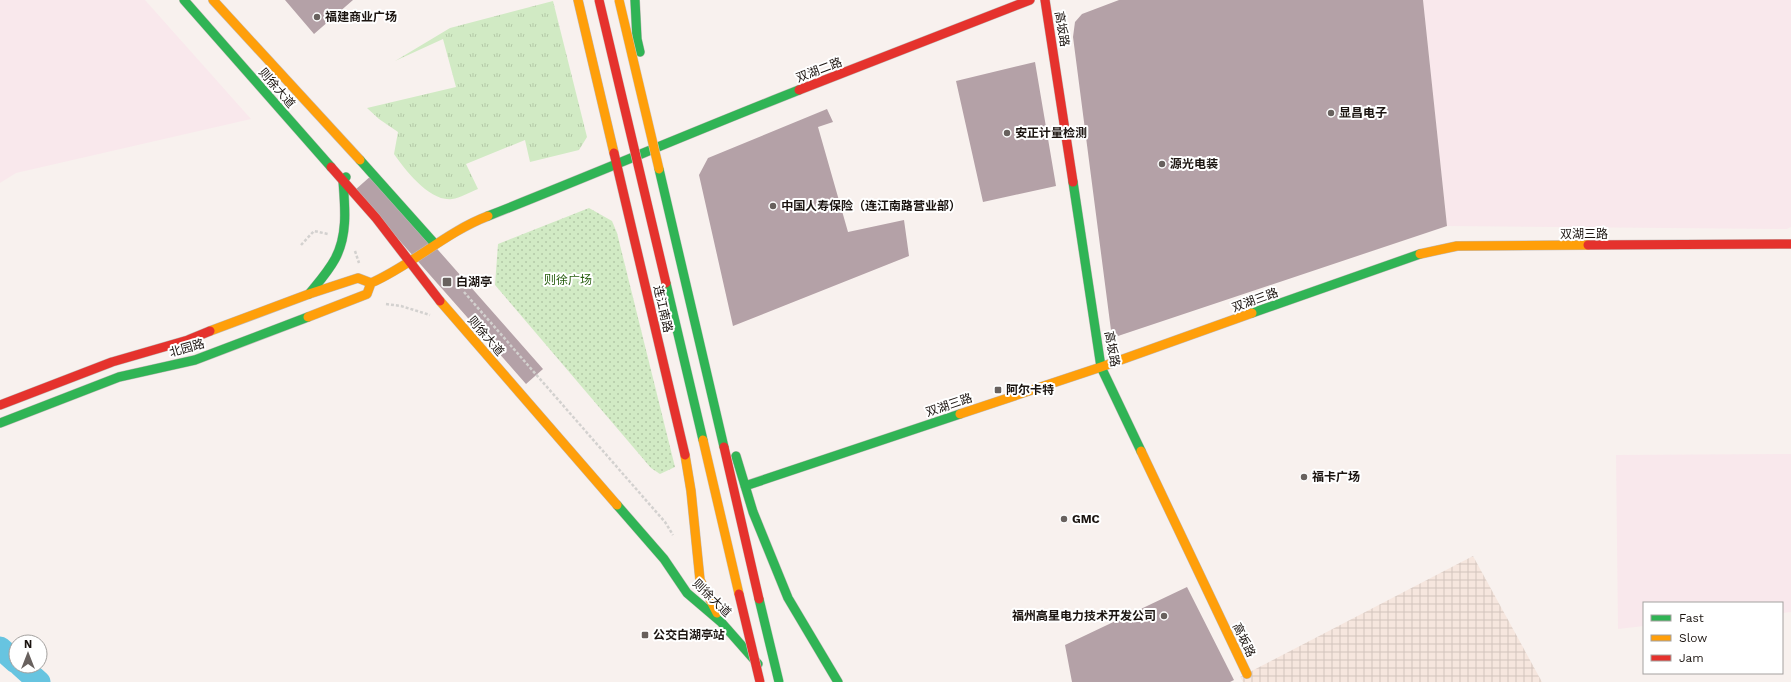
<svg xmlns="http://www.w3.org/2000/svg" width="1791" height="682" font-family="'Work Sans','Noto Sans SC',sans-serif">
<defs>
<pattern id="industrial-grid" width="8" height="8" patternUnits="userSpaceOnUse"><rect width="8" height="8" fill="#f6e6de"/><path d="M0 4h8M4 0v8" fill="none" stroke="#d2c4bd"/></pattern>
<pattern id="grass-tufts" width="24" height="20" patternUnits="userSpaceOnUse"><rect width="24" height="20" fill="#d1eac4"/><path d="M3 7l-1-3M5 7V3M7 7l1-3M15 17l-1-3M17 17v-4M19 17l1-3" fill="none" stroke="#b3c8a7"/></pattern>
<pattern id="park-dots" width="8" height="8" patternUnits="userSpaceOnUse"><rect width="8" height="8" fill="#d1eac4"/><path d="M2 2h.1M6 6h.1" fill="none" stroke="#b3c8a7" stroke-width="1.8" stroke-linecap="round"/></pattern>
</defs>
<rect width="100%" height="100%" fill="#f8f1ee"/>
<path fill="#f9e8ec" d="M0,0H145L251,119L16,173L0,183Z
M1423,0H1791V227L1787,229L1447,226Z
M1791,454V612L1782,613V603H1644V626L1618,629L1616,455Z"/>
<path fill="url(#industrial-grid)" d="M1473,556L1542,682H1243L1240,677Z"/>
<path fill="url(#grass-tufts)" d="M553,1L587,137L579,150L530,162L525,140L466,164L478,189C470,192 460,198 452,199C430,202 405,170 394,154L398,132L379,119L367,108L456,87L443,39L395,61L450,28Z"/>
<path fill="url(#park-dots)" d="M589,208L612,221L617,233L675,467L660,474L651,468L495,285L498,244Z"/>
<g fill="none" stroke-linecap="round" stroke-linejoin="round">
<path stroke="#67c4e0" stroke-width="23" d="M0,648L16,662
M21,666L39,682"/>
</g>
<path fill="#b4a1a7" d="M285,0H353L314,34Z
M1119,0H1423L1447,226L1112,338L1073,37L1075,22L1082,14Z
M1035,62L1056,186L983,202L956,81Z
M827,109L833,122L818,127L848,232L904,220L909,256L733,326L699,175L708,158Z
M372,175L543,369L526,384L355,190Z
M1187,587L1234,680L1230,682H1072L1065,645Z"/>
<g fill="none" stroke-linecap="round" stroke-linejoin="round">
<defs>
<path id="fast" d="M184,0L331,167
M635,0L637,39L640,52
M360,160L435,244
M1073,182L1101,367L1141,451
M488,216C592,175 695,131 799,90
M309,294C318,283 328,272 335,259C348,235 345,207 343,181L346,177
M1252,313L1420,254
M0,423L119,377L195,360L308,317
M736,456L753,512L788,598L838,682
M745,486L960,414
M617,505L664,559L687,593L721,622L758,664"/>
<path id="slow" d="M213,0L360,160
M578,0L614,153
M1420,254L1457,246L1588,245
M440,301L617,505
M308,317L367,294L371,283
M210,331L309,294L358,278L371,283C412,265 446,232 488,216
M960,414L1101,367L1252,313
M1141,451L1247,674
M685,455L691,491L700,580L717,613"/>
<path id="jam" d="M1045,0L1073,182
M799,90L1030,0
M614,153L685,455
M331,167L376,218L440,301
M1588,245L1791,244
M0,405L112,362L188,340L210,331"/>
</defs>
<use href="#fast" stroke="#c2bbb8" stroke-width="10"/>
<use href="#slow" stroke="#c2bbb8" stroke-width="10"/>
<use href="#jam" stroke="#c2bbb8" stroke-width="10"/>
<path stroke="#d3d1cf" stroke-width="2.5" stroke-dasharray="3 2" stroke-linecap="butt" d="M301,245L314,231L328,234
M355,251L359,263
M464,292L665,522L673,535
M386,304L401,306L430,315"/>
<use href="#fast" stroke="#30b455" stroke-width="9"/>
<use href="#slow" stroke="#ff9f0a" stroke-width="9"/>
<use href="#jam" stroke="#e5322d" stroke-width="9"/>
<defs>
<path id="fast-bridge" d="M659,169L724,447
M666,283L703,440
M759,599L779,682"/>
<path id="slow-bridge" d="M619,0L659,169
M703,440L739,594"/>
<path id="jam-bridge" d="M599,0L666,283
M724,447L759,599
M739,594L760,682"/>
</defs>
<use href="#fast-bridge" stroke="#cfcbc9" stroke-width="10" stroke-linecap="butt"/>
<use href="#slow-bridge" stroke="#cfcbc9" stroke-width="10" stroke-linecap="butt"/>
<use href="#jam-bridge" stroke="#cfcbc9" stroke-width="10" stroke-linecap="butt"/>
<use href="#fast-bridge" stroke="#30b455" stroke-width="9"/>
<use href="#slow-bridge" stroke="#ff9f0a" stroke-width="9"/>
<use href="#jam-bridge" stroke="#e5322d" stroke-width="9"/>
</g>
<g fill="#68615e" stroke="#fff" stroke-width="1.5">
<circle cx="317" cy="17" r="4"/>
<circle cx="1331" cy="113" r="4"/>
<circle cx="1007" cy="133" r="4"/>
<circle cx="1162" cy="164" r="4"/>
<circle cx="773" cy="206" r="4"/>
<rect x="442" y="277" width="10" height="10" rx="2"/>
<rect x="994" y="386" width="8" height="8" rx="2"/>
<circle cx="1304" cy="477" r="4"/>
<circle cx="1064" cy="519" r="4"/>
<circle cx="1164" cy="616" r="4"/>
<rect x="641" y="631" width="8" height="8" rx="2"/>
</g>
<g text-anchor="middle" stroke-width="4" stroke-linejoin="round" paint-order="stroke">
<g font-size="12" font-weight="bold" fill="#1b1410" stroke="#fff" text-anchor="start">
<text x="325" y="21">福建商业广场</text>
<text x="1339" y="117">显昌电子</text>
<text x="1015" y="137">安正计量检测</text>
<text x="1170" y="168">源光电装</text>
<text x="781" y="210">中国人寿保险（连江南路营业部）</text>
<text x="456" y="286">白湖亭</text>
<text x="1006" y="394">阿尔卡特</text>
<text x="1312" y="481">福卡广场</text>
<text x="1072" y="523">GMC</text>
<text x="1156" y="620" text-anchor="end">福州高星电力技术开发公司</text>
<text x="653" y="639">公交白湖亭站</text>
</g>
<g font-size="12" fill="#1b1410" stroke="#fff">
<text transform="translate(1062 29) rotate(80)" y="4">高坂路</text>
<text transform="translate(819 70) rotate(-21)" y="4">双湖二路</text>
<text transform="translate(277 88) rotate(49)" y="4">则徐大道</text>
<text x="1584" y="238">双湖三路</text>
<text transform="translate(1255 300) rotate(-20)" y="4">双湖三路</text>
<text transform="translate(663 309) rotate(77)" y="4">连江南路</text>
<text transform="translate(486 336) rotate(49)" y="4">则徐大道</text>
<text transform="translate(187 348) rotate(-16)" y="4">北园路</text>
<text transform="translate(1112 349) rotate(79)" y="4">高坂路</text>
<text transform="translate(949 405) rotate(-19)" y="4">双湖三路</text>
<text transform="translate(712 598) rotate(44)" y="4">则徐大道</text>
<text transform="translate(1244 640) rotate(64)" y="4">高坂路</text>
</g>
<g font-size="12" fill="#275e0f" stroke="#fff">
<text x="568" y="284">则徐广场</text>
</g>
</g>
<rect x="1643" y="602" width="140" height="72" fill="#ffffff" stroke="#a4a19f"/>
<rect x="1651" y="615" width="20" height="6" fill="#30b455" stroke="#a4a19f"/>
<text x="1679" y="622" font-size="12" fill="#1b1410">Fast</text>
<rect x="1651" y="635" width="20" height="6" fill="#ff9f0a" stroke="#a4a19f"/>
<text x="1679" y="642" font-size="12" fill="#1b1410">Slow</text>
<rect x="1651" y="655" width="20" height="6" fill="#e5322d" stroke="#a4a19f"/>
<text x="1679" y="662" font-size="12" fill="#1b1410">Jam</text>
<g transform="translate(28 654)"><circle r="19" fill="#ffffff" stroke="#a4a19f"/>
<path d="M0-3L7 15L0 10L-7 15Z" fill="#68615e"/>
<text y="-6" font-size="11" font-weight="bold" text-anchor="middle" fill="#1b1410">N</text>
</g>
</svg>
